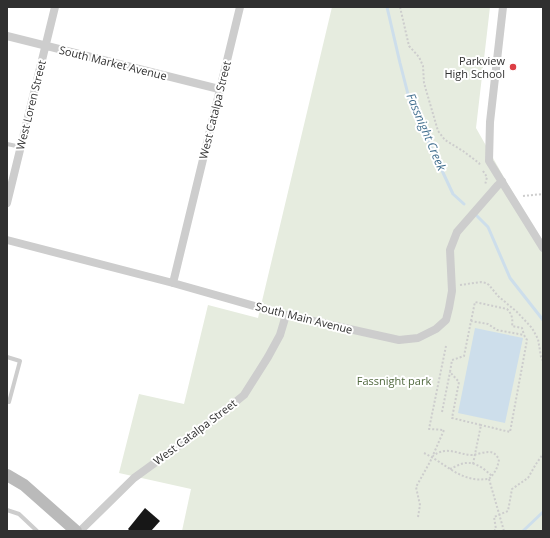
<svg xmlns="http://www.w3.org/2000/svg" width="550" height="538" font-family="'Open Sans',sans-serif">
<rect width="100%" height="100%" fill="#fff"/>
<path fill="#e6ecdf" d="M332,7H490L476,128L543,246V531H182L191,489L119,473L139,394L184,404L208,305L258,318Z"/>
<path fill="#cddeeb" d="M475,328L523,338L505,423L458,413Z"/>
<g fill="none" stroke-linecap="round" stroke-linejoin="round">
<path stroke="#cddeeb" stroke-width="3" d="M387,7L400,63L410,102L453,194L464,204
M475,214L488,227L510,278L543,320
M523,531L543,512"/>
</g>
<path fill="#171717" d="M145,508L160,521L151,531H130L128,529Z"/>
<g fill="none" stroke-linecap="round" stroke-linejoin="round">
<path stroke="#cdcdcd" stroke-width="2" stroke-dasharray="2 2" stroke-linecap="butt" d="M400,7L409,46L419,57L423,66L424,83L438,131L445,140L463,151L479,163L480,165
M483,171L487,177L485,185
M523,196L543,194
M460,285L481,282L486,283L489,285L498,296L517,312L532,328L538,339L541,357L543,361
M471,321L475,302L507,309C512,314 513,319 512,326L522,328L524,335
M442,412L450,372
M424,453C441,461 455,476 474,479C479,480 484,479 489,479C495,473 498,467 499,459C496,455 494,452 489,452C484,452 478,454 473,455C458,455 447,445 433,456
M473,464L481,425L452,418L459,382L450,372L452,360L464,356L471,321L488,324L497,330L524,335L527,340L510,432L481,425
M450,469C455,467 461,463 466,463C477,462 485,470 492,476
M489,479L504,531
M418,517L420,505L416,487L430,462L444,430L429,429L446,346
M494,531L496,529L494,517L508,511L512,489L528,478L536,464L543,454"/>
<path stroke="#cdcdcd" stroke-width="4" d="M7,144L21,147
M7,357L20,361L9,402L7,401
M7,510L19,514L37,531"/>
<path stroke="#cdcdcd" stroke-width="8" d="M503,7L490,122L489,161L543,248
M7,36L219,89
M7,203L55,7
M7,240L173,283L286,315L399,340L418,338L436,329L446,320L449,308L452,291L450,250L457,232L498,185L502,181
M173,283L240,7
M80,531L134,478L207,425L244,395L268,357L280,335L286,315"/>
<path stroke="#bababa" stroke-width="12" d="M7,475L24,485L76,531"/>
</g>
<circle fill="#dc3e45" stroke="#fff" stroke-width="1.5" cx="513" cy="67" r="4"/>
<g text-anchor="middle" stroke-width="4" stroke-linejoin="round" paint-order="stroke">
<g font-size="11" fill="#303030" stroke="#fff" text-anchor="end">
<text x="505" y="65">Parkview<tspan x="505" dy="13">High School</tspan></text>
</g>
<g font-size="11" fill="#303030" stroke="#fff">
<text transform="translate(113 63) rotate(14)" y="4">South Market Avenue</text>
<text transform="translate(31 105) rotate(-76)" y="4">West Loren Street</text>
<text transform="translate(215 110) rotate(-76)" y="4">West Catalpa Street</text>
<text transform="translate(304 318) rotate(14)" y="4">South Main Avenue</text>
<text transform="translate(195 432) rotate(-37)" y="4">West Catalpa Street</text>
</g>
<g font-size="11" fill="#526a40" stroke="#fff">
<text x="394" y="385">Fassnight park</text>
</g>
<g font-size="12" font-style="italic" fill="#426f8f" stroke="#fff">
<text transform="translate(426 132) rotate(67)" y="4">Fassnight Creek</text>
</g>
</g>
<rect width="550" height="538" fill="none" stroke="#303030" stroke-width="16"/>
</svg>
